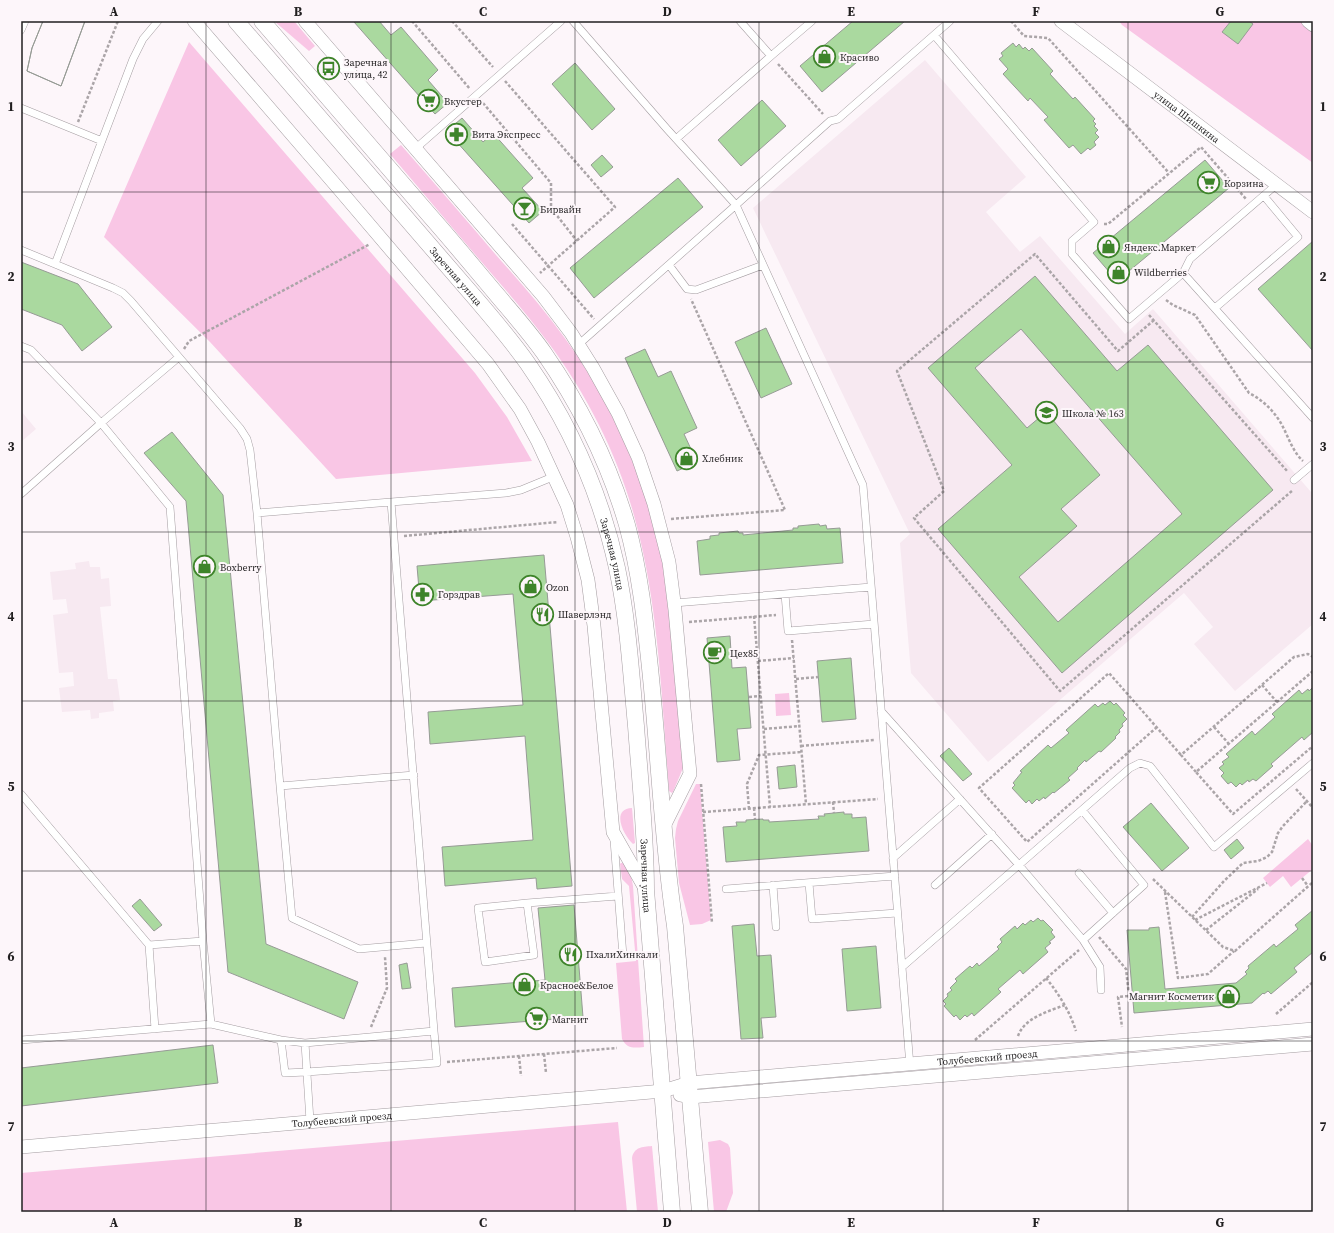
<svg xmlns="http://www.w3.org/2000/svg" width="1334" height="1233" font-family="'Source Serif 4',serif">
<rect width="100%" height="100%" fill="#fdf6fa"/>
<path fill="#f7e9f1" d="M925,60L1026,177L986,212L1020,252L1040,236L1125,334L1153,309L1311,492L1313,490V624L1235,691L1194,644L1213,627L1184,593L988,762L911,673L900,543L910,534L753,208Z
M21,411L36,429L21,442Z
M89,561L90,567H100L101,579L109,578L111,606L100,607L108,679H117L120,700L113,701L114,711L99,713V718L91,719L90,710L62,712L59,688L74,686L73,672L59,673L53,615L68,613L66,599L53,600L50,572L76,569L75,563Z"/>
<path fill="#f9c6e5" d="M274,21H294L315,46L309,51Z
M1119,21H1313V163L1122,25Z
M189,42L475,373L507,417L532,461L336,479L210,342L104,237Z
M401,145C433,182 465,218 496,255C520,282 543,308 564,337C610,400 648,484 662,560C669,600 672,640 676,680C678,709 682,739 683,768L673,792L672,793L669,791C662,703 659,609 636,523C620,460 589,398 550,345C528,315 503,287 479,259C449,224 420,189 390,154Z
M789,693L791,715L776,716L775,694Z
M696,784H700L711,920L702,924L690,925L679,883L675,838L676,829L678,821Z
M632,808L635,843L633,844C624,836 610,809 632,808Z
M1308,839L1313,846V869L1291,887L1283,876L1270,887L1263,878Z
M621,863H624L631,875L633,886L644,1047C634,1048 627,1049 622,1039L616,963L636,961L629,886L622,879L620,864Z
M618,1122L627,1212H21V1173Z
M720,1140L728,1144L730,1148L733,1193L726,1212H714L708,1142Z
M652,1146L658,1212H637L632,1158C634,1147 642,1147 652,1146Z"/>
<path fill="#aad99f" stroke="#969b95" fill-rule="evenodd" d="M43,21H85L61,86L27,71L32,48Z
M43,21H85L61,86L27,71L32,48Z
M355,21H379L391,35L401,27L438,70L428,80L448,103L435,114L354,22Z
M853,21H905L822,92L800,66Z
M1231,21H1249L1253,24L1238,44L1222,32Z
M1013,43L1016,47L1019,44L1023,49L1025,47L1029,51L1032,48L1053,71L1050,74L1073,99L1075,97L1095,119L1093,121L1096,124L1094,126L1098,130L1095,133L1099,137L1094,142L1096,145L1090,150L1088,148L1081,154L1073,145L1069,148L1044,120L1048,117L1030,98L1028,101L1003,74L1008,69L999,59L1003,56L1001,53Z
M575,63L615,109L592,130L552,84Z
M762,100L786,126L741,166L718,140Z
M462,118L483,142L493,133L533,178L522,188L543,211L529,223L447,131Z
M602,155L613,167L601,177L591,165Z
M1205,160L1229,188L1117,281L1093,253Z
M678,178L703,207L594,298L570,268Z
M1313,241V351L1258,289Z
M21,262L78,284L112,327L82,351L62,325L21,309Z
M1035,276L1117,371L1148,345L1273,490L1062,673L938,529L1012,465L928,368ZM1021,329L1182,514L1058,622L1019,577L1077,526L1061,509L1100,475L1046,412L1027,428L975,368Z
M766,328L792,384L761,398L735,342Z
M645,349L658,377L671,371L697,428L684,434L697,462L677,471L625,358Z
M172,432L223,495L266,944L358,982L344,1019L228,972L186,501L144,453Z
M819,524L820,526L826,525L827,529L840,528L843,563L700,575L697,541L710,539V536L719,535V533L738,531L739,533H743V535L793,530V528H798V526Z
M544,555L572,886L537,889L536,878L445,886L442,847L533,840L525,736L430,744L428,712L523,705L513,594L420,601L417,566Z
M730,636L732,668L746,667L751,728L737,729L740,760L717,762L707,638Z
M851,658L856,719L822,722L817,661Z
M1313,687V732L1304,740L1302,737L1271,764L1273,766L1256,781L1253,779L1249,782L1248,780L1242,785L1240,783L1236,787L1231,782L1228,784L1221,776L1224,773L1219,768L1224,764L1222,762L1229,757L1226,754L1252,731L1255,735L1275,717L1272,714L1299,690L1302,694L1308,689L1309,691Z
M1110,701L1114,705L1116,703L1125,713L1123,715L1127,719L1122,724L1123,726L1119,730L1120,732L1115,737L1116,738L1101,752L1099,751L1086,762L1085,760L1077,768L1078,769L1068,778L1070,780L1054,793L1053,792L1045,799L1044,797L1039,801L1037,799L1032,804L1029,800L1026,803L1012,788L1015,785L1013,783L1022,772L1020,771L1048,745L1051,748L1069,733L1066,730L1095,704L1098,707L1103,703L1105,705Z
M949,748L972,774L963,781L940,756Z
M795,765L797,787L779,789L777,767Z
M1151,803L1189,848L1162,871L1123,827Z
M844,812V814H852V818L866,817L869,851L726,862L723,827L737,826L736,822H746V820L763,819V820H769V822L819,819L818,816H825L824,814Z
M1237,839L1244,848L1231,859L1224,850Z
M140,899L162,925L154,931L132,906Z
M574,905L583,1017L455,1027L452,988L545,980L538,908Z
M1313,910V952L1294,968L1297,972L1271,994L1268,991L1264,994L1263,993L1252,1003L1134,1013L1127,930H1149V928L1159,927L1165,989L1236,983L1247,974L1245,972L1249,968L1248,966L1274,944L1276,947L1298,929L1295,925Z
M1038,918L1041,921L1043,920L1053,930L1051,932L1055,937L1049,942L1051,943L1045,948L1048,952L1023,974L1020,970L998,989L1001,992L974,1016L972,1013L967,1017L965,1015L960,1020L956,1015L954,1017L944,1006L946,1004L943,1001L948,996L947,994L952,990L950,988L957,981L955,979L970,966L972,968L977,963L979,966L999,949L997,947L1002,942L1000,939L1015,926L1017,929L1023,923L1025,925L1031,920L1033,922Z
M754,924L757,956L771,955L776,1017L761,1018L763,1038L741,1039L732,926Z
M876,946L881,1008L847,1011L842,949Z
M407,963L411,988L402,989L399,965Z
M213,1045L218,1083L21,1106V1068Z"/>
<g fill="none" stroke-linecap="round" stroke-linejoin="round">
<defs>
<path id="service" d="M573,21L667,129L736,205L830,121L838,119L950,21
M740,21L771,56L812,21
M21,30L25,21
M934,35L1094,222L1072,241V254L1129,319L1183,273L1190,259L1276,185
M21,108L102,141
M676,139L771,56
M415,149L561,21
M21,250L113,288L123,293L131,301L179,357L101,423L31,350L21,346
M55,264L133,59L143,39L158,21
M669,265L687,289L696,290L763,265
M1183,273L1313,418
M1215,308L1298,237L1264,196
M578,345L736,205L863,485L910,1066
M179,357L240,428L247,439L250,450L257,513L391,502
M1294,480L1313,464
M21,494L101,423L170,507L203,941L211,1024L281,1040L305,1043L434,1031L391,502L506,493L521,490L555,476
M257,513L280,786L292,918L359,949L426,943
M785,594L788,631L874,624
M674,603L871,587
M881,711L1019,865L1083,940L1144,885L1082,810
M280,786L414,775
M21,794L149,945L155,1029
M614,840L623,956
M893,858L960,799
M1079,873L1113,913
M809,883L812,919L897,913
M773,885L776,927
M935,885L992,834
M726,889L895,876
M527,903L478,908L485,962L534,955L527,903L618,896
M1083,940L1100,967L1101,990
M149,945L203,941
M902,967L1130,768L1140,763L1150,766L1214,847L1313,763
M21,1040L211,1024
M281,1040L285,1073L306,1072L437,1063L434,1031
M305,1043L310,1121"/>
<g id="minor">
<path d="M194,21L339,189L488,364L520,409L538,442L567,505L577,537L588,580L594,626L613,832L646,890"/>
<path d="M305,21L543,296L571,333L593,368L618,413L638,457L654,504L669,562L675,610L690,774L664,826"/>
<path id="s1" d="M1061,21L1313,212"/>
<path d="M1308,21L1313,25"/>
<path d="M680,1095L690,1097L1313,1044"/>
<path id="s2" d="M21,1147L663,1091L689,1083L1313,1029"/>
</g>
<g id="tertiary">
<path id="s3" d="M236,21L476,299C494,320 512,341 528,364C571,426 601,495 617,568C628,620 631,673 636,726C640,781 646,835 646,890L672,1212"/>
<path d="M262,21C318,86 375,152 431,217C454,243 476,270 498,296C514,315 530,333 544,353C580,405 609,463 627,525C640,572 645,620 650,668C659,754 662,841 675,926L700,1212"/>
</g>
</defs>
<use href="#service" stroke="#a49da1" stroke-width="8"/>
<use href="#minor" stroke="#a49da1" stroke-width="14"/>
<use href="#tertiary" stroke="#a49da1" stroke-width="17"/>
<path stroke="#aba5a8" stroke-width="2.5" stroke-dasharray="3 2" stroke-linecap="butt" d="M412,21L470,89
M452,21L493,67
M1011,21L1024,36L1048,38L1169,173
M778,64L823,114
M505,81L615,207L540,273
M483,103L551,183V208L577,241
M78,122L118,21
M512,224L594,319
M1104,224H1108L1201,147L1246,199
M1166,300L1173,305L1195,315L1249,393C1261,399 1271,408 1279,420C1288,434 1291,450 1303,461
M1149,315L1288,472
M1154,320L1118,351L1035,254L897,371L944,491L914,518L1060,691L1293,490
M184,349L189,341L370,244
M671,519L785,510L691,299
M404,536L558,522
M754,616L770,807
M689,622L776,615
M792,640L806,804
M758,661L794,658
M1313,671L1196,772L1233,814L1313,746
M796,679L818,677
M1262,685L1277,702
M749,697L761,696
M1157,727L1027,842L979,788L1109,673L1181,755
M1214,727L1229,744
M764,729L800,726
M801,746L875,740
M1196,772L1181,755L1294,657L1308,654L1313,657
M701,784L712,923
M1296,789L1313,808
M833,802L834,813
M754,808L755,819
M749,809L747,784L759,755L802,752
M703,812L878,799
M1302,878L1308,886
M1153,879L1223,947L1235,951L1313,882
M1165,892L1178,978L1208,974L1234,951
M1192,917L1224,881L1243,863L1258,861L1267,857L1272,852L1278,833L1283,826L1307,801
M1195,920L1267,883
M1206,930L1258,889
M1099,937L1126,969L1129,996L1118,997L1122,1027
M1046,978C1059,994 1070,1012 1076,1031
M1276,1014L1313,982
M371,1027L387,988L385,957
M1018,1036C1024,1018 1049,1011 1065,1005
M975,1040L1079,950
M544,1054L546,1073
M519,1056L521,1076
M447,1062L617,1048"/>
<use href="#service" stroke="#fff" stroke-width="7"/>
<use href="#minor" stroke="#fff" stroke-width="13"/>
<use href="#tertiary" stroke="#fff" stroke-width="16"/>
</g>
<path fill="none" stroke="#211f20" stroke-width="1" stroke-opacity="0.55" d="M206,21V1212M391,21V1212M575,21V1212M759,21V1212M943,21V1212M1128,21V1212M21,192H1313M21,362H1313M21,532H1313M21,701H1313M21,871H1313M21,1041H1313"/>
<defs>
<symbol id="shop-ring" viewBox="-11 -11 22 22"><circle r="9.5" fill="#fdf6fa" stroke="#3e842a" stroke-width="1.5"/><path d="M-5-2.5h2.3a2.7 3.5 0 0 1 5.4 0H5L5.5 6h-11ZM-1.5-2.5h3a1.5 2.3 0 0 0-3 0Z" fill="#3e842a"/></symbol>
<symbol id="bus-ring" viewBox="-11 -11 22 22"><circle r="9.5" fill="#fdf6fa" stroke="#3e842a" stroke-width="1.5"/><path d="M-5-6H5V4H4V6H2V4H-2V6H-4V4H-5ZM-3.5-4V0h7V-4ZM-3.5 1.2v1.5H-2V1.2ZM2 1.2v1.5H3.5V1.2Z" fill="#3e842a"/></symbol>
<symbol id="supermarket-ring" viewBox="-11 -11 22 22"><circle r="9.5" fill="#fdf6fa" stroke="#3e842a" stroke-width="1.5"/><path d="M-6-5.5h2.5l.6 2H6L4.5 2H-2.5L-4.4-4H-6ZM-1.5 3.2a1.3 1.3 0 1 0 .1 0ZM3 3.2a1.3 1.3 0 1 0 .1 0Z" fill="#3e842a"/></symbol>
<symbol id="pharmacy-ring" viewBox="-11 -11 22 22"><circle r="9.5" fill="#fdf6fa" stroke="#3e842a" stroke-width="1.5"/><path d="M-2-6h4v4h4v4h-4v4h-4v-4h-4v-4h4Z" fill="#3e842a"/></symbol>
<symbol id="bar-ring" viewBox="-11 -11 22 22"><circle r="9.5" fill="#fdf6fa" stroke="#3e842a" stroke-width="1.5"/><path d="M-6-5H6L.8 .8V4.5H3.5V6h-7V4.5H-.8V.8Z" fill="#3e842a"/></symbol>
<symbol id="school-ring" viewBox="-11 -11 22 22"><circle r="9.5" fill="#fdf6fa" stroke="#3e842a" stroke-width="1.5"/><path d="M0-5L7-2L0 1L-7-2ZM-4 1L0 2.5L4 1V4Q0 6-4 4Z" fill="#3e842a"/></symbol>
<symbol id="restaurant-ring" viewBox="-11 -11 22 22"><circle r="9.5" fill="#fdf6fa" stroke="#3e842a" stroke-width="1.5"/><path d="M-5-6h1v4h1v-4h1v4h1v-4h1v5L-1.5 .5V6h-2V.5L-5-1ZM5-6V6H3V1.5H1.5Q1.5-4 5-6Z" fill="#3e842a"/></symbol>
<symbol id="cafe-ring" viewBox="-11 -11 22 22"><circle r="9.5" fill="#fdf6fa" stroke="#3e842a" stroke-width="1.5"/><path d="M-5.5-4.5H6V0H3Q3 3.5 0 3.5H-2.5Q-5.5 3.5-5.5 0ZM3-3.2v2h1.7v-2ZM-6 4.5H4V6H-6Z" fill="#3e842a"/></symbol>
</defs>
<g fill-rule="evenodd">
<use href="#shop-ring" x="812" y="44" width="25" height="25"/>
<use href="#bus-ring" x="316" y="56" width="25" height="25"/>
<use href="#supermarket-ring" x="416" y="88" width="25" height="25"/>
<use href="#pharmacy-ring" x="444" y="122" width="25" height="25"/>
<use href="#supermarket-ring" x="1196" y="170" width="25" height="25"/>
<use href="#bar-ring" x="512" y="196" width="25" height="25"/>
<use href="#shop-ring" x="1096" y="234" width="25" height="25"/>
<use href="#shop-ring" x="1106" y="260" width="25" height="25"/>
<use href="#school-ring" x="1034" y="400" width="25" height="25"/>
<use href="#shop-ring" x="674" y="446" width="25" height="25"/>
<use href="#shop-ring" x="192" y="554" width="25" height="25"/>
<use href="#shop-ring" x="518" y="574" width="25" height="25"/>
<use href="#pharmacy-ring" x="410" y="582" width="25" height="25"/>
<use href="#restaurant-ring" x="530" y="602" width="25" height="25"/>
<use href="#cafe-ring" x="702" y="640" width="25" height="25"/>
<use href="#restaurant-ring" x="558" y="942" width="25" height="25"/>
<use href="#shop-ring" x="512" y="972" width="25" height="25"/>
<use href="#shop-ring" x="1216" y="984" width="25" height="25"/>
<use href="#supermarket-ring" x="524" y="1006" width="25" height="25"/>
</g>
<g text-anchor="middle" stroke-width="4" stroke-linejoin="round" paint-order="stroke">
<g font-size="10" fill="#211f20" stroke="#fdf6fa" text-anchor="start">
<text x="840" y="61">Красиво</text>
<text x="344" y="66">Заречная<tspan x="344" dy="12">улица, 42</tspan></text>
<text x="444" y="105">Вкустер</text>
<text x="472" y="138">Вита Экспресс</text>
<text x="1224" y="187">Корзина</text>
<text x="540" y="213">Бирвайн</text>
<text x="1124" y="251">Яндекс.Маркет</text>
<text x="1134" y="276">Wildberries</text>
<text x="1062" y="417">Школа № 163</text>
<text x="702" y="462">Хлебник</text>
<text x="220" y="571">Boxberry</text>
<text x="546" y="591">Ozon</text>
<text x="438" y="598">Горздрав</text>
<text x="558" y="618">Шаверлэнд</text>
<text x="730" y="657">Цех85</text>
<text x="586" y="958">ПхалиХинкали</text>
<text x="540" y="989">Красное&amp;Белое</text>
<text x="1214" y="1000" text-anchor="end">Магнит Косметик</text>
<text x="552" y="1023">Магнит</text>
</g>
<g font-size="10" fill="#211f20" stroke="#fdf6fa">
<text dy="4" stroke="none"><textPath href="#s1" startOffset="158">улица Шишкина</textPath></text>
<text dy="4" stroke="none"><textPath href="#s3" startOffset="337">Заречная улица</textPath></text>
<text dy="4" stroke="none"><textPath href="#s3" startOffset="660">Заречная улица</textPath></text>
<text dy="4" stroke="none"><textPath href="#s3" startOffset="984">Заречная улица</textPath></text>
<text dy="4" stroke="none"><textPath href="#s2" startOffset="971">Толубеевский проезд</textPath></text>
<text dy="4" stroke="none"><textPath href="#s2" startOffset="322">Толубеевский проезд</textPath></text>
</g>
</g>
<rect width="1334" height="1233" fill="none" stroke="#fdf6fa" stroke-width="44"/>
<rect x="22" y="22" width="1290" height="1189" fill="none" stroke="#211f20" stroke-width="1.5"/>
<g font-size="13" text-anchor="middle" font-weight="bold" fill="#211f20">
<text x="114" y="16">A</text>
<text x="298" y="16">B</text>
<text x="483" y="16">C</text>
<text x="667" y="16">D</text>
<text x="851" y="16">E</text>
<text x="1036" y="16">F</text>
<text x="1220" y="16">G</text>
<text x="11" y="111">1</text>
<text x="1323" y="111">1</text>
<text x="11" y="281">2</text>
<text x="1323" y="281">2</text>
<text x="11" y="451">3</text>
<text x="1323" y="451">3</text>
<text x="11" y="621">4</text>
<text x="1323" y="621">4</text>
<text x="11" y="791">5</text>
<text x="1323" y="791">5</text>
<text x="11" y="961">6</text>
<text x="1323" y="961">6</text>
<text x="11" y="1131">7</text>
<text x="1323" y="1131">7</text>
<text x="114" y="1227">A</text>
<text x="298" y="1227">B</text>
<text x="483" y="1227">C</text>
<text x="667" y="1227">D</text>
<text x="851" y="1227">E</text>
<text x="1036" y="1227">F</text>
<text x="1220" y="1227">G</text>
</g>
</svg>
